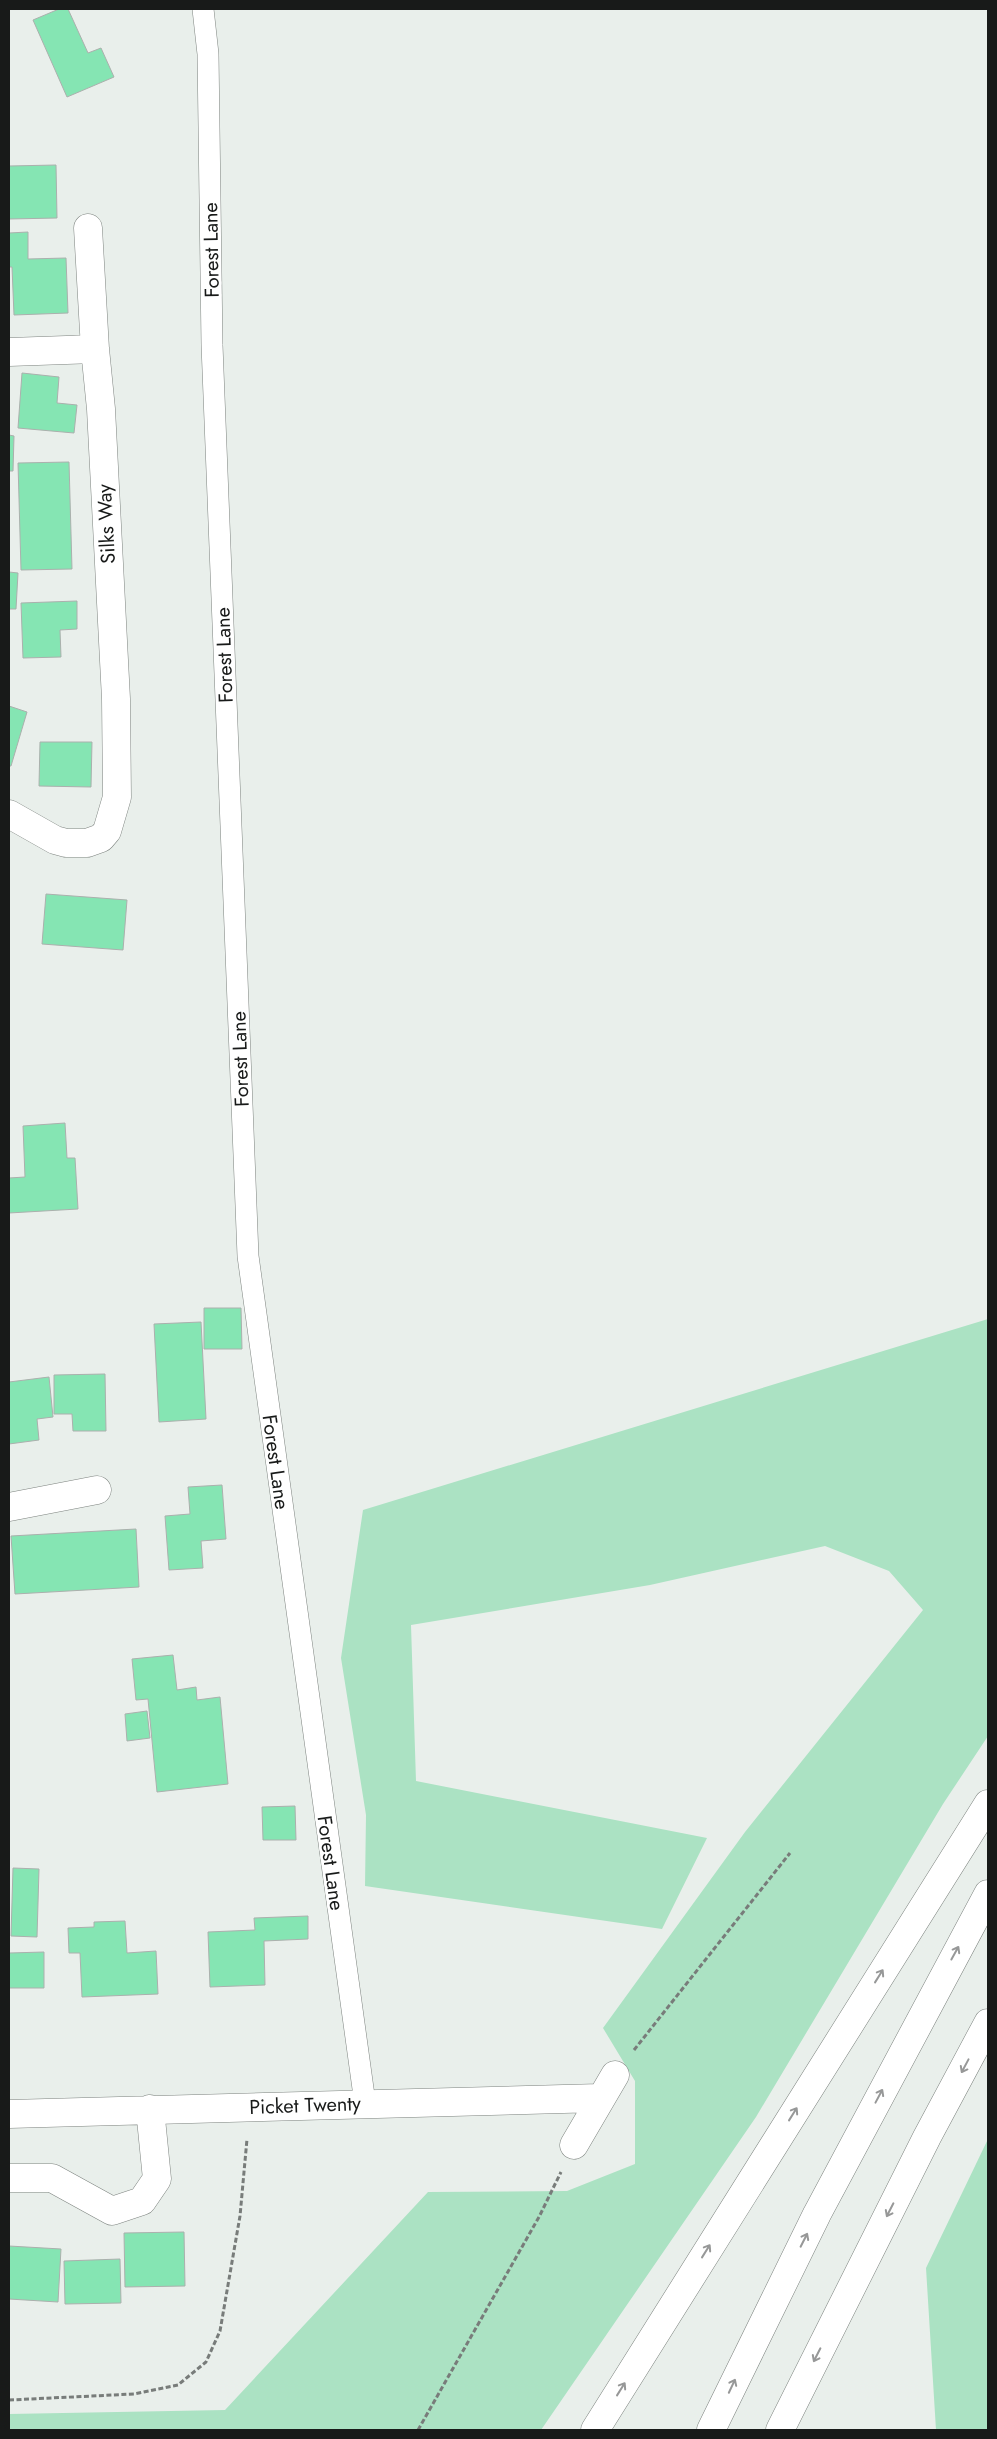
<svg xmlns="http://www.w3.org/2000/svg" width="997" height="2439" font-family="Jost,sans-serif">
<rect width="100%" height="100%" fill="#e9efeb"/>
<path fill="#abe2c3" d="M988,1319V1736L943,1804L756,2117L541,2430H9V2414L225,2410L428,2192L567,2191L635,2164V2081L603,2028L745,1832L923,1610L889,1571L825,1546L650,1585L411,1625L416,1781L707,1838L662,1929L365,1886L366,1815L341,1658L363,1510Z
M988,2139V2430H936L926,2268Z"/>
<path fill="#85e5b3" stroke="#abb0ad" d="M59,9H68L88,53L101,48L114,77L67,97L33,20Z
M56,165L57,218L9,219V166Z
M28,232V259L66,258L68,313L14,315L12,267H9V233Z
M22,373L59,377L57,403L77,405L74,433L18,428Z
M9,435L14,436L13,471H9Z
M69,462L72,569L21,570L18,463Z
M9,572L18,573L16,609H9Z
M77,601V629L60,630L61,657L23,658L21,603Z
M9,706L27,712L11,766H9Z
M40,742H92L91,787L39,786Z
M46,894L127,900L123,950L42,944Z
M65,1123L67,1158H75L78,1209L9,1213V1178L25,1177L23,1126Z
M204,1308H241L242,1349H204Z
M201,1322L206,1419L159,1422L154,1324Z
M105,1374L106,1431H73L72,1414H54V1375Z
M49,1377L53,1417L37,1419L39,1440L9,1444V1382Z
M222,1485L226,1539L201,1541L203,1568L169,1570L165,1516L190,1514L188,1487Z
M136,1529L139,1587L15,1594L11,1536Z
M173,1655L177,1690L196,1687L197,1700L220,1697L228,1784L157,1792L148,1699L136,1700L132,1659Z
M147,1711L150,1738L127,1741L125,1714Z
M295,1806L296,1840H263L262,1807Z
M13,1868L39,1869L37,1937L11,1936Z
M308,1916V1939L264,1941L265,1985L210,1987L208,1932L255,1930L254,1918Z
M125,1921L127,1953L156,1951L158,1994L82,1997L80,1953H69L68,1928L94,1927V1922Z
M44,1952V1988H9V1953Z
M184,2232L185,2286L125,2287L124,2233Z
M9,2246L61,2249L58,2302L9,2299Z
M120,2259L121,2303L65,2304L64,2261Z"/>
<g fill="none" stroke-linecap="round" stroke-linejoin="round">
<defs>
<path id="lane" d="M203,9L208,54L212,345L248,1256L365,2103"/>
<path id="street" d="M9,352L95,349
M9,814L55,840L66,843H87L101,838L107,831L117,797L116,699L101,409L95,349L88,228
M9,1507L97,1490
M9,2114L600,2098
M574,2145L615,2075
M9,2178H52L112,2211L142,2201L157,2179L150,2109"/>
<path id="highway" d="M595,2430L988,1804
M711,2430L817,2214L988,1894
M780,2430L927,2137L988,2023"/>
</defs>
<use href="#lane" stroke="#7d837f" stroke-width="22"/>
<use href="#street" stroke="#7d837f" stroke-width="29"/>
<use href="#highway" stroke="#7d837f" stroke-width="29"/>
<path stroke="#787c7a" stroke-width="3" stroke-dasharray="5 2.5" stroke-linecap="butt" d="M634,2050L790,1853
M9,2400L134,2394L178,2385L206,2362L220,2331L240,2216L247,2139
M418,2430L539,2217L561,2172"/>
<use href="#lane" stroke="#fff" stroke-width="21"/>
<use href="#street" stroke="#fff" stroke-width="28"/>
<use href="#highway" stroke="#fff" stroke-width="28"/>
</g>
<defs><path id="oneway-shaft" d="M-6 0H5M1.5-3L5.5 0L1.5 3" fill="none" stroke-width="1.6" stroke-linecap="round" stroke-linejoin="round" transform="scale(1.25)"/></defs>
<g stroke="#979898">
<use href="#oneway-shaft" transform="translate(955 1953) rotate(-61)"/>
<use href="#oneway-shaft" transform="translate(879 1976) rotate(-58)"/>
<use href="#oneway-shaft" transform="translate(965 2066) rotate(118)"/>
<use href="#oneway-shaft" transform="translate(879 2096) rotate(-62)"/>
<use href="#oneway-shaft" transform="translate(793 2114) rotate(-58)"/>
<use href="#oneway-shaft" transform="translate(890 2210) rotate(117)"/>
<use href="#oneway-shaft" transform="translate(804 2240) rotate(-63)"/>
<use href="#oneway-shaft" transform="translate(706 2251) rotate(-58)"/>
<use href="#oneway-shaft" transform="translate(817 2355) rotate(117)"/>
<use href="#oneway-shaft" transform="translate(732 2386) rotate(-65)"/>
<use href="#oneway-shaft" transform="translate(621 2389) rotate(-58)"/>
</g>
<g text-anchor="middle" stroke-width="5" stroke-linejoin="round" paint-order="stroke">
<g font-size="20" fill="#181a19" stroke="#fff">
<text transform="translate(211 250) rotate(-91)" y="7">Forest Lane</text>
<text transform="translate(106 524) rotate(-93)" y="7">Silks Way</text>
<text transform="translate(224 655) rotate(-92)" y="7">Forest Lane</text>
<text transform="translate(240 1059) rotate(-92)" y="7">Forest Lane</text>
<text transform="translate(276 1462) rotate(82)" y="7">Forest Lane</text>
<text transform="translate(331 1863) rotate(82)" y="7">Forest Lane</text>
<text transform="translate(305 2105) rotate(-2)" y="7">Picket Twenty</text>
</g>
</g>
<rect width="997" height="2439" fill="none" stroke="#181a19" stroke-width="20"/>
</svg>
